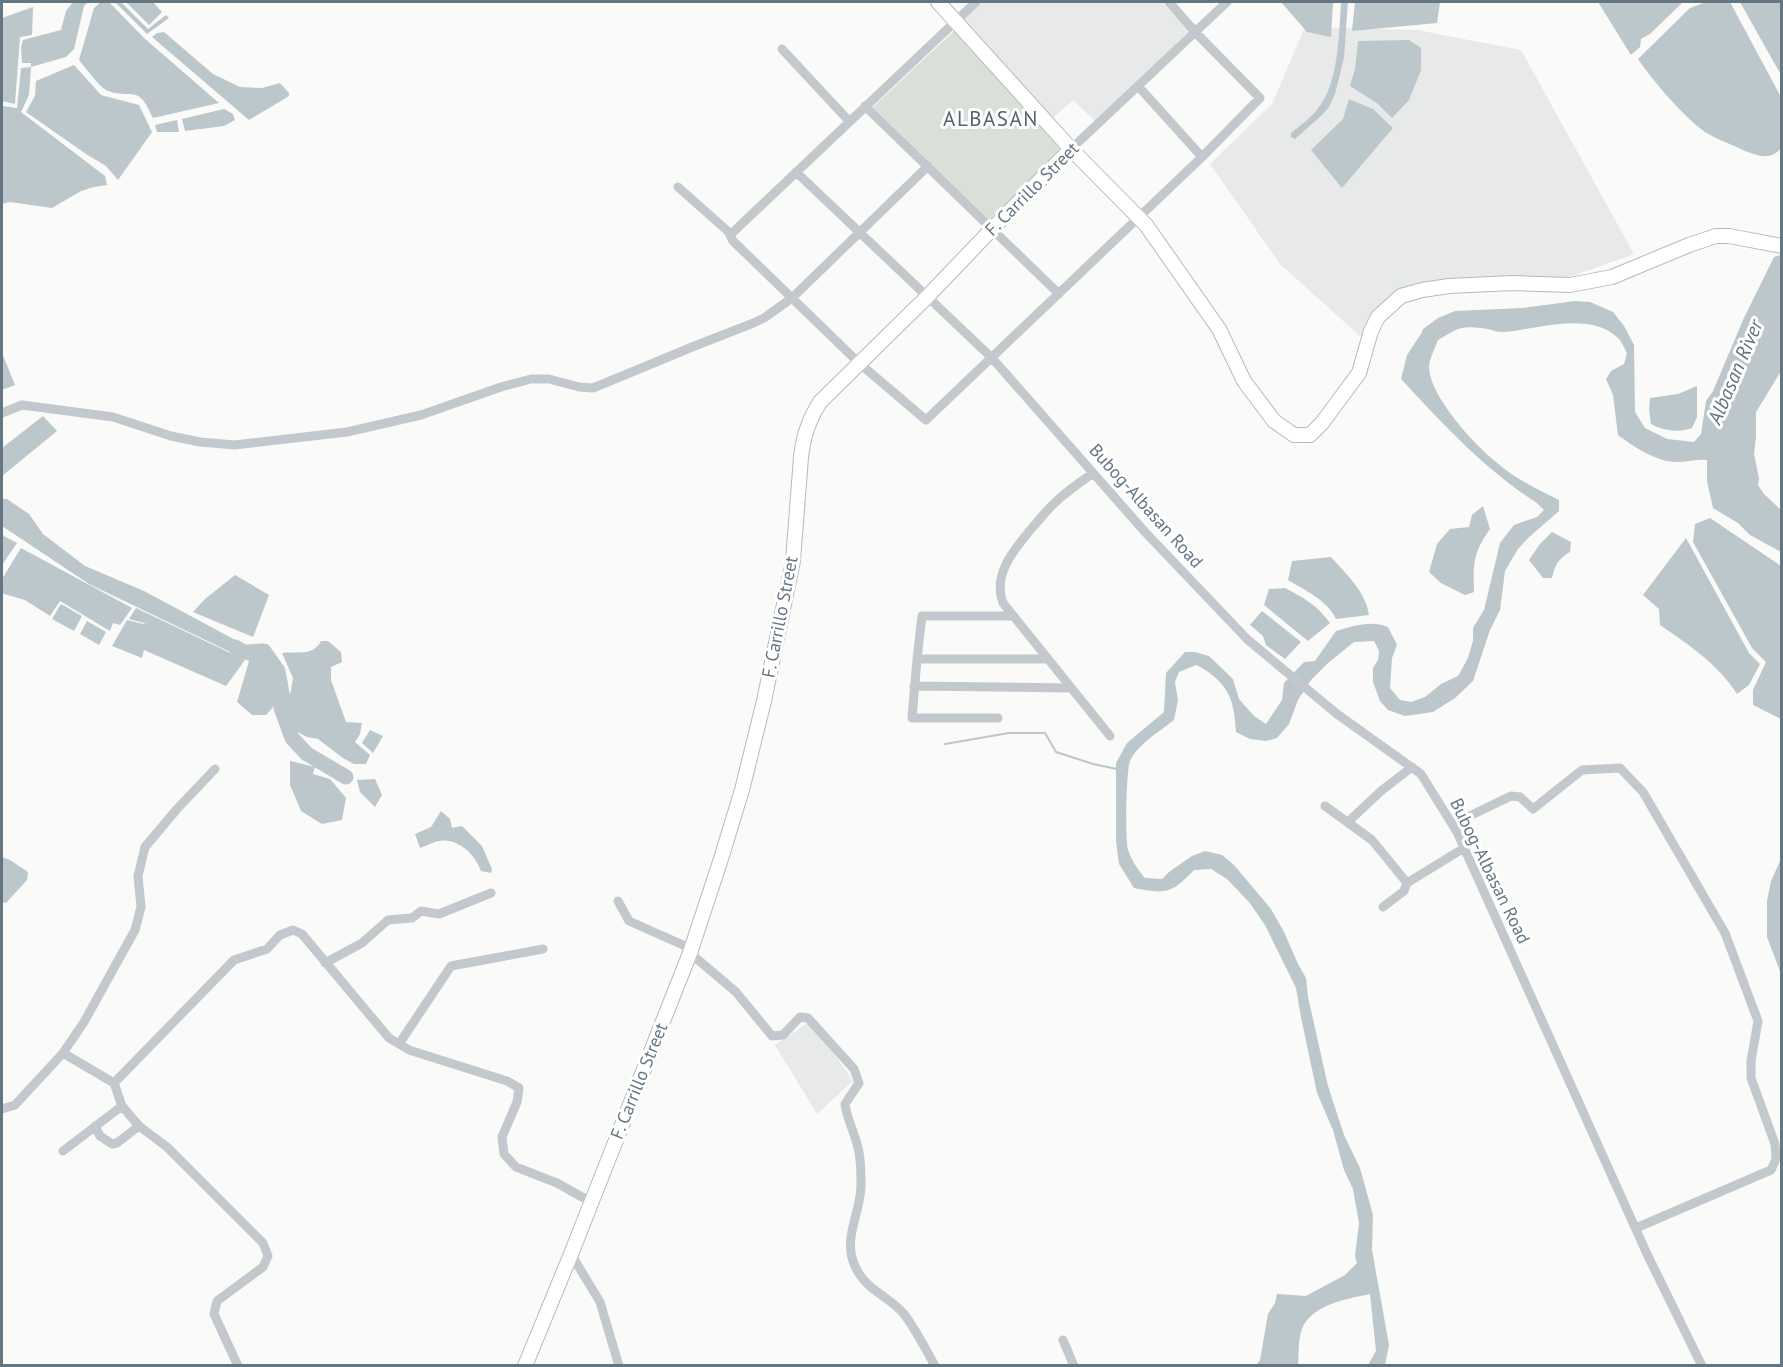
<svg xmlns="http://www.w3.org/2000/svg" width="1783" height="1367" font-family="'PT Sans',sans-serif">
<rect width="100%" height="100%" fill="#fafaf8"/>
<path fill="#e8e9e9" d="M982,2H1162L1189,31L1095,121L1073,100L1053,118L964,19Z
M1305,27L1417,30L1521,50L1634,254L1570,277L1429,284L1387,297L1361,337L1280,264L1210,164L1272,104Z
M809,1022L826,1042L853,1081L817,1114L775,1045Z"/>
<path fill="#dadfd7" d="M956,29L1062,151L989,220L873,107Z"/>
<path fill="#bbc7cb" d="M73,2H88L84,6L74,49L66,57L31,67L29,95L21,112L101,173L105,176L107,185L94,187L81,191L52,208L10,202L2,204V106L17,108L21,68L31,67V63H22L21,47L23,40L61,30L66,11Z
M101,2H109L144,38L219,103L153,118C137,83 136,100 108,91C100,88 85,67 79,60L94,8Z
M115,2H121L148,29L166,15L169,18L147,34Z
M126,2H153L162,12L149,25Z
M1281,2H1333L1331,37L1307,32Z
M1341,2H1348L1344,58L1335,94L1329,107L1323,114L1295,139L1291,137V133C1301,125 1312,117 1319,107C1339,82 1339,32 1341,2Z
M1355,2H1440L1437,23L1352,31Z
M1598,2H1683L1650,34L1641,39L1640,47L1631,55Z
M1706,2H1730L1781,97V148C1771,161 1757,156 1743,150C1731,144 1716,139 1705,132C1683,116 1653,81 1638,59L1690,8Z
M1740,2H1781V75Z
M33,7L32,35L20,37L15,104L2,101V18Z
M164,32L213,74L240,87L262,88L280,83L289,93V96L249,120L152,37L157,33Z
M1409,40L1421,48V70L1409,100L1392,118L1378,104L1350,86L1355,69L1358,41Z
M74,65L101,95L139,105L152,132L118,180L106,166L86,154L26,112L35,96L36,81Z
M1349,99L1373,109L1393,128L1342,188L1311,150L1343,119Z
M224,109L233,114L235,120L224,126L185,131L182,119Z
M177,120L179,132H157L155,125Z
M1781,255V371L1756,412V437L1754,454L1759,478L1758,485L1764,494L1781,510V552L1750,535L1738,523L1713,508L1707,481V460C1697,459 1689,462 1678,462C1658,463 1634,447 1618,435L1613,395L1606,379L1611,371L1624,364L1627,353C1624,348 1622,342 1618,338C1590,310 1536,330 1502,332C1495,332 1488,328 1480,328C1459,325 1455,330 1438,340C1435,348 1430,358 1429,366C1429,396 1474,444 1496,462C1514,478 1538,490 1559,500V511L1528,538L1518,549L1505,571L1500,610L1490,630L1473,681L1455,698L1433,712L1405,716L1388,710L1380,701L1373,682V668L1378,660L1379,651L1374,641L1354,642L1328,663L1311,680L1298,700L1289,724L1277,738L1266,741L1250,739L1236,732C1235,724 1235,716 1233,708C1230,688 1213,673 1196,665L1179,672L1175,682L1178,700L1174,720C1160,731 1138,744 1130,761C1126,771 1125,841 1128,850C1132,861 1138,870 1145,878L1162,879L1169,872L1192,856L1205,851L1222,855L1234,865L1271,909L1284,932L1298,964L1306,978L1308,997L1328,1086L1344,1135L1360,1168L1373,1215L1372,1250L1389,1345L1385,1365H1368L1376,1351L1370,1294C1347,1299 1308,1305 1301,1332C1298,1342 1299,1355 1298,1365H1256L1260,1360L1268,1314L1275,1303L1277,1294L1306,1296L1345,1275L1357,1263L1355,1256L1359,1223L1353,1189L1344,1170L1333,1130L1317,1093L1301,1017L1296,988L1265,925L1249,902L1227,879L1211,869L1194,870C1171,894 1166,894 1134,888L1119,864L1116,841V763L1127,743L1164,712L1166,673L1185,652H1195L1209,656L1233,679L1239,699L1254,716L1266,724L1282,700L1284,683L1304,662L1315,661L1336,631C1354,626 1370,620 1388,627L1397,645L1392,658L1390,688L1400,700L1411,702L1425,697L1441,684L1458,676L1468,658L1473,641V628L1484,610L1500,543L1514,525L1537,517L1544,510L1537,503C1484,469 1444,425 1401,379L1407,355L1421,334L1423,329L1438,318L1455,311L1522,308L1575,301L1590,302L1613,312L1624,326L1634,345L1635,412L1645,428L1667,439L1694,442L1701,434L1706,401L1713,391L1743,320L1774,257Z
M2,353L15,385L2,390Z
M1697,386V417L1692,428C1679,433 1664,431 1651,424L1649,410L1650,398L1678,394Z
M43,416L57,431L2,476V448Z
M2,499H7L29,514L43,534L85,566L144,591L254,650L267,664L282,697L266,715H252L237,702L249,661L89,584L2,526Z
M1483,506L1490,529C1473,553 1473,564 1474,592L1465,595L1441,583L1429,572L1437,544L1450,529L1469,527L1472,515Z
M1710,518L1781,566V719L1753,705V690L1766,662L1752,648L1693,542L1695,524Z
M1552,532L1571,542L1570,552C1558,559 1555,565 1552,578H1543L1529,560L1540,544Z
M2,535L17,543L2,565Z
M1686,538L1749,653L1760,664L1749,685L1737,694C1718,664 1689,645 1660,625L1659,609L1643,595Z
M21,548L132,608L120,625L113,623L110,631L60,601L50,616L25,600L4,594L2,591V579Z
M1331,557C1346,574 1366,592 1369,615L1336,619C1327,600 1306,591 1288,580L1292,561Z
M235,575L269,595L253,637L193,612L205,599Z
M1285,588C1303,597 1318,606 1330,623L1308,641L1264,605L1269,589Z
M61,604L82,616L74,631L52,619Z
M136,608L245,660L226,686L144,650L142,658L112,646L127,620L143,624L150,621L144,623L129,619Z
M1262,611L1301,642L1285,659L1266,645L1263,636L1250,625Z
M87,621L106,632L99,645L80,634Z
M321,641H328L341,652L342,662L331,667V680L346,722L362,723L360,734L355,742L370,755L366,764H354L343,758L318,739L307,737L294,730L287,712L293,678L282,653C297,651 313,657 321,641Z
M370,730L383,736L373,753L362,743Z
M290,761L315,767L313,774L330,779L346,798L342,820L322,824L301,811L290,785Z
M375,779L382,795L375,807L360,792L357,780Z
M441,811L450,819L452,828L462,826L482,846L492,869L491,873L481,871C476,855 457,837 439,841C433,842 426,846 420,848L415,834L431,827Z
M2,857L10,860L28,872L27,880L6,903L2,902Z
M1781,859V974L1767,937V901L1771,881Z"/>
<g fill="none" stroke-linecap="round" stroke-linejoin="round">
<path stroke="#bbc7cb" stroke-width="2" d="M945,744L1009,733H1045L1056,752L1093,764L1117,769"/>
<path stroke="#bbc7cb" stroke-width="15" d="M235,647L244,652L264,651L278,671L283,699L281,708L292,738L307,754L346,777"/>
<defs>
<path id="secondary" d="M938,2L1071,149L1146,225L1219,329L1244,381L1274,421L1294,435H1310L1322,423L1359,373L1371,331L1378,317L1401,296L1422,290L1449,286L1513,283L1570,285L1612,277L1689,245L1716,236H1729L1782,246
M525,1366L571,1254L690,953L720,862L742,790L764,701L793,561L801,457C803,437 809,419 820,402L927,297L992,229L1071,149"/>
</defs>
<use href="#secondary" stroke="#b3babf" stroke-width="16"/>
<path stroke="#c3c8cc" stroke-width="9" d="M976,2L730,235L733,241L859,363L926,420L1202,157L1260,98L1196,33L1169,2
M782,49L849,121
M1138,86L1202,157
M865,106L1059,294
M1071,149L1227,2
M796,172L992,358L1145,532L1248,640L1337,714L1421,774L1457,832L1647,1254L1702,1366
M678,187L731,234
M2,413L22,405L113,417L171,436L200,442L235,445L347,432L421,415L501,387L531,379H549L579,387L593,388L697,345L751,324L764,318L792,298L928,166
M1093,473C1082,481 1070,489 1060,498C1049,507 1041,518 1031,529C1015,549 992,574 1003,603L1110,736
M917,659H1047
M914,686L1071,688
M998,718H912L917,659L922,616H1013
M1325,806L1372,840L1407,883L1404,891L1383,907
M1348,822L1381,791L1412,767
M1453,824L1511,796L1520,797L1533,809L1582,770L1620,768L1643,792L1725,933L1758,1021L1751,1061V1078L1775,1144L1776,1159L1771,1170L1636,1228
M1407,883L1464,848
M618,901L629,921L692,949
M690,953L736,992L772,1036L783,1035L800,1017L808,1018L854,1069L859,1083L845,1104C847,1120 855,1133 858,1148C861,1159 861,1174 861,1185C861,1213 842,1238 855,1266C866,1291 888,1295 904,1314C916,1330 925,1348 935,1366
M325,963L362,943L388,920L412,918L421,911L439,914L491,893
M399,1044L451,966L543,949
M63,1053L84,1022L135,930L141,907L138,876L145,847L177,809L215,769
M114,1083L234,960L267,949L280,935L293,930L302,934L389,1038L409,1050L507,1081L519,1088L517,1102L502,1137L504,1154L516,1167L557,1183L591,1202
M2,1109L15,1105L63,1053L114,1083L122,1106L139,1126L167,1147L263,1243L268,1256L263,1267L217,1301L214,1314L238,1366
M95,1126L100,1136L112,1144L117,1143L139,1126
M63,1151L122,1106
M571,1254L600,1302L619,1366
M1063,1340L1074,1366"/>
<use href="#secondary" stroke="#fff" stroke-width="14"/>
</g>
<g text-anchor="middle" stroke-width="6" stroke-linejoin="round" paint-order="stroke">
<g font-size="18" fill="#657683" stroke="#fff">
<text transform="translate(1032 189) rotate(-45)" y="6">F. Carrillo Street</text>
<text transform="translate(1146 506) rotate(48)" y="6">Bubog-Albasan Road</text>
<text transform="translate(780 617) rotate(-79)" y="6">F. Carrillo Street</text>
<text transform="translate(1490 871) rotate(64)" y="6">Bubog-Albasan Road</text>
<text transform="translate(639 1081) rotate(-68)" y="6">F. Carrillo Street</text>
</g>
<g font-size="20" font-style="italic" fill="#60757c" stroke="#fff">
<text transform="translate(1735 372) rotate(-67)" y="7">Albasan River</text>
</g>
<g font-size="21" letter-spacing="1.5" fill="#57646e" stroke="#fff">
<text x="991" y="126">ALBASAN</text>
</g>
</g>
<rect width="1783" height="1367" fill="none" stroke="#657683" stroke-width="6"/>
</svg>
